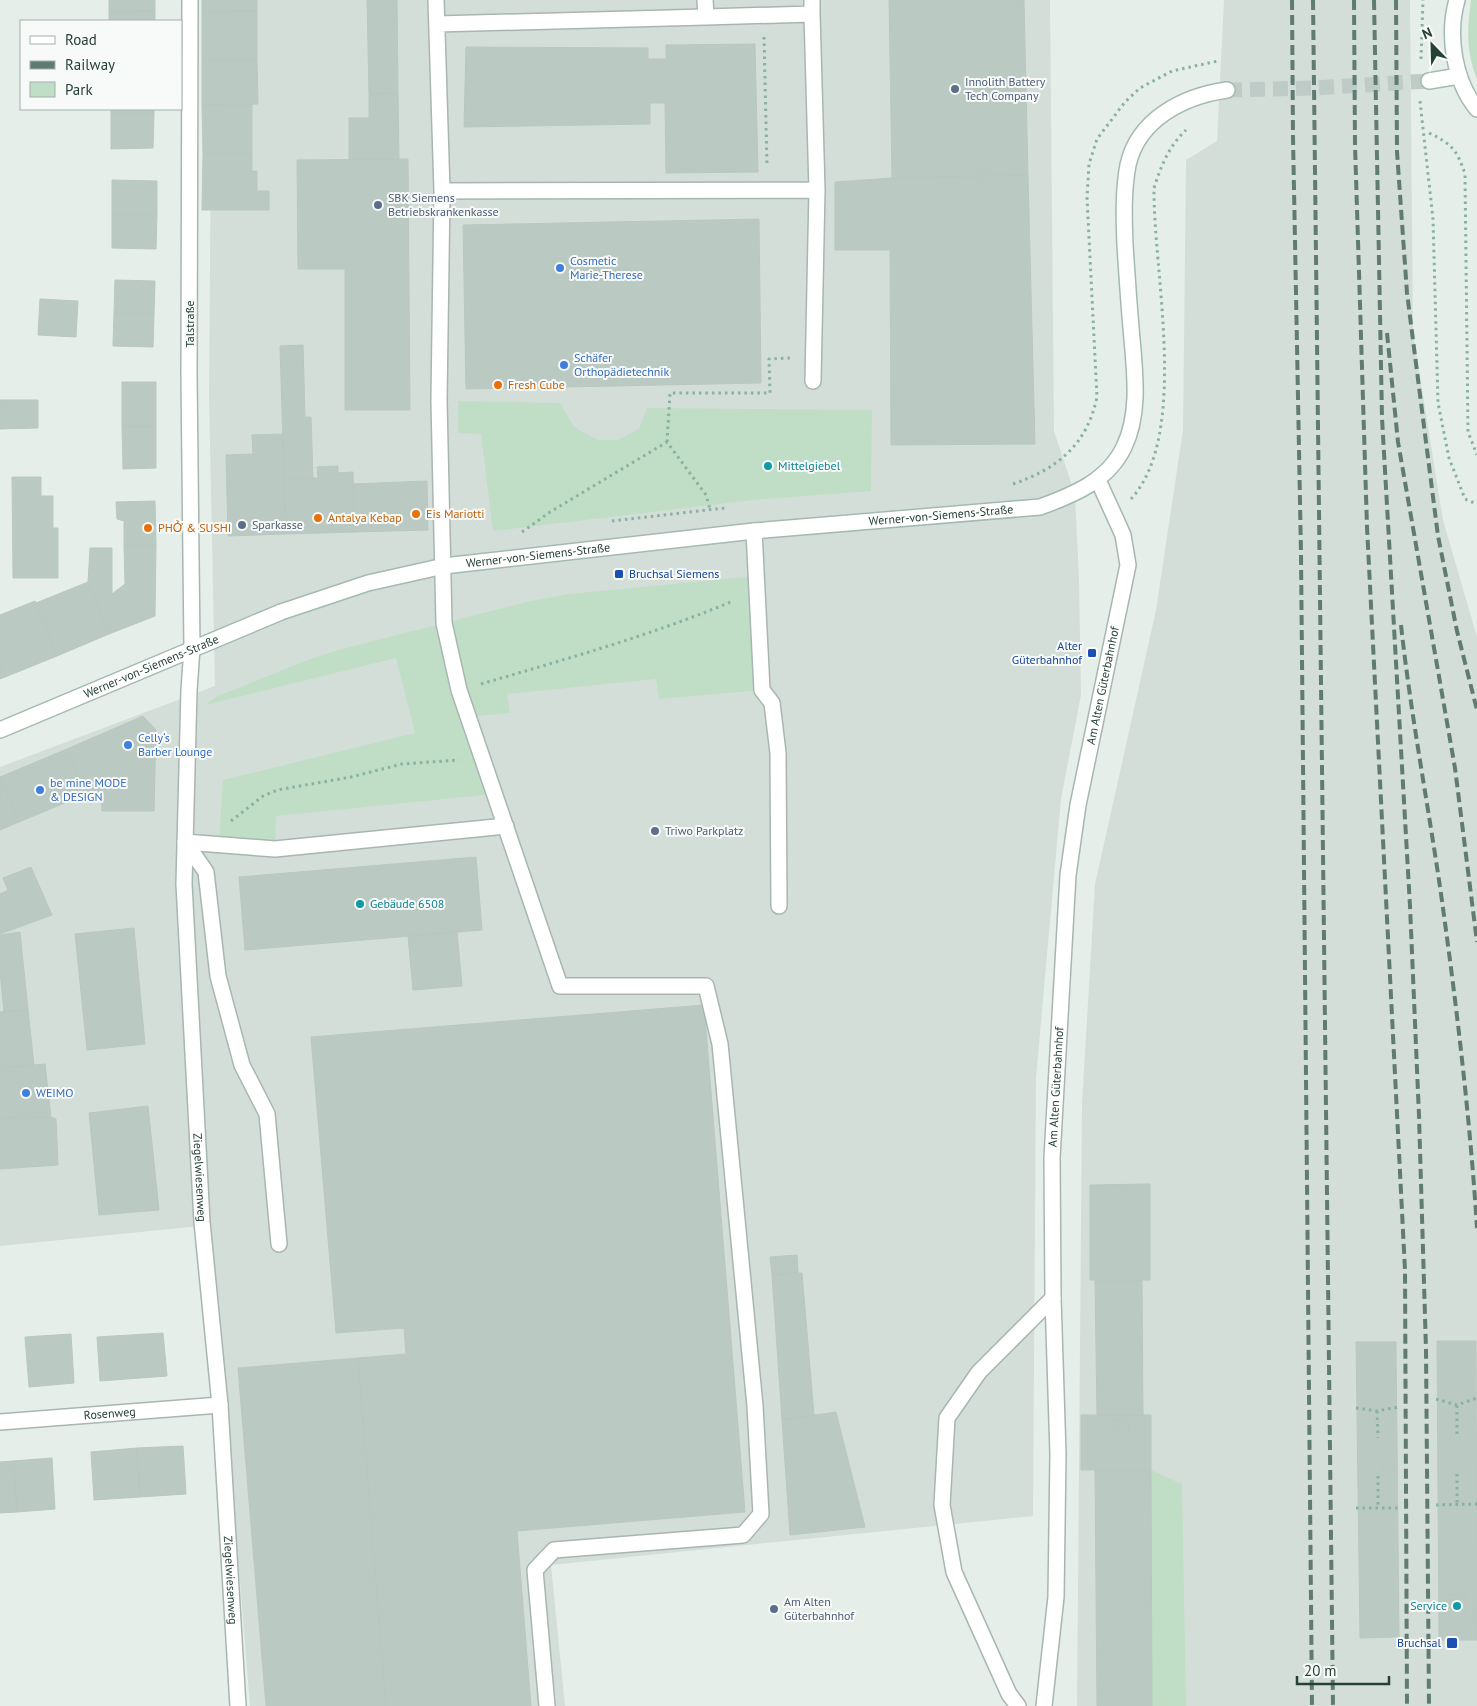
<svg xmlns="http://www.w3.org/2000/svg" width="1477" height="1706" font-family="'PT Sans',sans-serif">
<rect width="100%" height="100%" fill="#e6eeea"/>
<path fill="#d4ded9" d="M212,0H1050L1054,431L1075,494L1079,579L1081,695L1061,799L1036,1078L1033,1516L551,1565L565,1706H250L211,1225L0,1246V767L215,686L209,396Z
M1224,0H1410L1413,333L1443,520L1477,637V1706H1077L1082,1104L1095,884L1156,610L1183,430L1186,160L1217,141Z"/>
<path fill="#c0dec6" d="M1471,0H1477V79C1466,53 1467,28 1471,0Z
M458,401L560,403L574,427L598,440H617L639,429L647,408L872,410L871,491L753,500L493,531L481,434L458,433Z
M756,576L762,690L659,699L656,679L507,694L510,713L469,717L495,794L276,816L275,849L219,844L223,780L415,733L396,658L205,705L216,697L307,660L342,649L531,601L569,594Z
M1151,1470L1182,1484L1186,1706H1152Z"/>
<path fill="#bbc9c3" stroke="#b8c8c0" d="M109,0H155V11L109,12Z
M202,0H257V11L202,12Z
M367,0H397L398,93L369,94Z
M889,0H1024L1028,175L892,178Z
M155,11V21H109V12Z
M257,11V60H202V12Z
M755,44L758,172L666,173L665,103H650V124L464,127L466,47L648,48V59H666V45Z
M202,60H257L258,104L202,105Z
M398,93L399,160H349V118H369V94Z
M252,104V153H203L202,105Z
M111,109H154V113H111Z
M111,113H154L153,148L111,149Z
M203,153H252V171H257V191H269V210H202Z
M408,159L410,410H345V269H298L297,160Z
M1028,175L1035,444L891,445L890,250H835V182L892,178Z
M112,180L157,181V214H112Z
M112,214H157L156,249L112,248Z
M759,219L761,383L466,389L463,225Z
M115,280L155,281L154,314L114,313Z
M40,299L78,301L76,337L38,335Z
M114,313L154,314L153,347L113,346Z
M303,345L305,417H311L313,478L284,479L280,346Z
M122,382H156V426H122Z
M0,400H38V428L0,429Z
M122,426H156V468L123,469Z
M283,434L286,534L228,536L226,455L253,454L252,435Z
M338,466V473L353,472L355,532L286,534L284,479L318,478L317,467Z
M12,477H41V496H53V528H58V578H13Z
M427,481L428,530L355,532L353,484Z
M155,501L156,545L124,546V521L117,519L116,502Z
M156,545L155,616L109,634L88,582L90,548H112V594L125,584L124,546Z
M88,582L109,634L57,656L36,603Z
M35,601L57,656L5,677L0,664V615Z
M0,664L5,677L0,679Z
M143,716L156,730L154,811H102L101,798L90,803L67,749Z
M67,749L86,794L19,822L0,777Z
M0,777L19,822L0,830Z
M476,857L482,930L245,950L239,877Z
M31,867L52,915L0,934V894L8,890L3,878Z
M134,928L145,1044L87,1050L75,934Z
M20,932L28,1010L4,1012L0,972V935Z
M457,932L462,986L413,990L408,936Z
M704,1005L745,1512L517,1531L531,1706H386L358,1358L406,1354L404,1328L336,1333L311,1037Z
M28,1010L34,1065L0,1068V1012Z
M45,1064L51,1117L0,1118V1068Z
M148,1106L159,1210L99,1215L89,1113Z
M51,1117L56,1119L58,1165L0,1169V1118Z
M1150,1184V1280H1090V1185Z
M797,1255L798,1273L772,1275L770,1257Z
M802,1273L814,1415L782,1420L772,1275Z
M1095,1280H1142L1143,1415H1097Z
M163,1333L167,1376L100,1381L97,1337Z
M71,1334L74,1383L29,1387L25,1337Z
M1437,1341H1476L1477,1640H1439Z
M1356,1342H1396L1399,1637L1360,1638Z
M358,1358L386,1706H266L238,1368Z
M836,1412L865,1527L790,1535L782,1420Z
M1081,1415H1151V1470H1081Z
M1128,1419L1129,1431H1113V1420Z
M183,1446L186,1494L140,1497L137,1448Z
M137,1448L140,1497L94,1500L91,1452Z
M52,1458L55,1509L17,1512L13,1461Z
M13,1461L17,1512L0,1513V1462Z
M1453,1462H1462V1472H1453Z
M1373,1463H1383L1382,1472L1373,1473Z
M1095,1470H1151L1152,1706H1097Z
M1465,1594L1466,1617H1448V1595Z"/>
<g fill="none" stroke-linecap="round" stroke-linejoin="round">
<path stroke="#bfcbc6" stroke-width="15" stroke-dasharray="15 8" stroke-linecap="butt" d="M1227,90L1314,88L1429,81"/>
<defs>
<path id="lane" d="M436,0L442,191L439,401L444,623L459,690L560,986H706L720,1044L755,1406L761,1514L743,1535L554,1550L535,1570L547,1706
M812,14L817,190L813,381
M706,17L812,14V0
M437,24L706,17L705,0
M442,191L817,190
M754,531L762,690L772,703L778,753L779,906
M185,842L206,872L218,976L242,1065L267,1114L279,1244
M185,842L275,849L506,826
M1018,1706L1009,1694L954,1572L942,1505L947,1418L979,1372L1053,1298"/>
<g id="street">
<path id="s1" d="M190,0L189,375L192,648L189,690L184,884L202,1222L220,1405L238,1706"/>
<path id="s2" d="M0,1422L220,1405"/>
<path id="s3" d="M1044,1706L1056,1597L1058,1454L1053,1298L1052,1158L1068,875L1078,805L1128,565L1123,535L1098,480"/>
</g>
<g id="secondary">
<path d="M1457,0C1447,35 1454,81 1477,109"/>
<path d="M1429,81L1459,76"/>
<path id="s4" d="M0,730L281,612L368,583L444,566L754,531L1040,507C1073,495 1108,481 1124,447C1140,414 1135,374 1132,339C1129,307 1127,276 1125,245C1124,219 1123,191 1128,165C1138,119 1184,96 1227,90"/>
</g>
</defs>
<use href="#lane" stroke="#a8b6b1" stroke-width="18"/>
<use href="#street" stroke="#a8b6b1" stroke-width="18"/>
<use href="#secondary" stroke="#a4bab1" stroke-width="18"/>
<path stroke="#87b1a1" stroke-width="3" stroke-dasharray="2.5 4" stroke-linecap="butt" d="M764,37L767,166
M1421,59L1423,0
M1420,101L1433,219L1438,403L1449,458L1465,499L1477,504
M1429,133C1452,144 1457,150 1465,174L1468,432L1477,455
M667,442L670,393H770L769,359L790,358
M1013,484C1057,469 1087,445 1097,397L1087,198L1089,164L1097,139L1125,102L1140,88L1172,71L1218,61
M1131,499C1190,434 1153,272 1154,188C1161,166 1169,146 1186,130
M612,521L725,508
M522,532L550,512L667,442L706,495L710,509
M481,684C566,659 652,635 733,601
M231,821L263,796L277,790L351,777L402,764L459,760
M1436,1399L1457,1405L1477,1398
M1356,1408L1377,1411L1398,1407
M1377,1411L1378,1438
M1457,1434V1405
M1457,1474V1505
M1378,1476V1508
M1436,1505L1477,1504
M1356,1508H1398"/>
<use href="#lane" stroke="#fff" stroke-width="15"/>
<use href="#street" stroke="#fff" stroke-width="15"/>
<use href="#secondary" stroke="#fff" stroke-width="15"/>
<path stroke="#607b72" stroke-width="4" stroke-dasharray="10 5" stroke-linecap="butt" d="M1292,0L1293,137L1301,554L1312,1706
M1313,0L1333,1706
M1354,0L1355,145L1367,527L1405,1270L1407,1706
M1374,0L1382,418L1410,906L1419,1116L1426,1350L1429,1706
M1396,0L1397,152L1407,293L1438,536L1457,631L1477,710
M1387,333L1398,442L1455,768L1477,942
M1401,625C1411,717 1429,809 1442,901C1457,1009 1470,1119 1477,1228"/>
</g>
<g fill="#5c6f8a" stroke="#f7faf8" stroke-width="2">
<circle cx="955" cy="89" r="5"/>
<circle cx="378" cy="205" r="5"/>
<circle cx="242" cy="525" r="5"/>
<circle cx="655" cy="831" r="5"/>
<circle cx="774" cy="1609" r="5"/>
</g>
<g fill="#3f7fe0" stroke="#f7faf8" stroke-width="2">
<circle cx="560" cy="268" r="5"/>
<circle cx="564" cy="365" r="5"/>
<circle cx="128" cy="745" r="5"/>
<circle cx="40" cy="790" r="5"/>
<circle cx="26" cy="1093" r="5"/>
</g>
<g fill="#e8710a" stroke="#f7faf8" stroke-width="2">
<circle cx="498" cy="385" r="5"/>
<circle cx="416" cy="514" r="5"/>
<circle cx="318" cy="518" r="5"/>
<circle cx="148" cy="528" r="5"/>
</g>
<g fill="#0f9aa8" stroke="#f7faf8" stroke-width="2">
<circle cx="768" cy="466" r="5"/>
<circle cx="360" cy="904" r="5"/>
<circle cx="1457" cy="1606" r="5"/>
</g>
<g fill="#1a4fb4" stroke="#f7faf8" stroke-width="2">
<rect x="614" y="569" width="10" height="10" rx="2.5"/>
<rect x="1087" y="648" width="10" height="10" rx="2.5"/>
<rect x="1446" y="1637" width="12" height="12" rx="2.5"/>
</g>
<g text-anchor="middle" stroke-width="4" stroke-linejoin="round" paint-order="stroke">
<g font-size="12" fill="#4e5e75" stroke="#f7faf8" text-anchor="start">
<text x="965" y="86">Innolith Battery<tspan x="965" dy="14">Tech Company</tspan></text>
<text x="388" y="202">SBK Siemens<tspan x="388" dy="14">Betriebskrankenkasse</tspan></text>
<text x="252" y="529">Sparkasse</text>
<text x="665" y="835">Triwo Parkplatz</text>
<text x="784" y="1606">Am Alten<tspan x="784" dy="14">Güterbahnhof</tspan></text>
</g>
<g font-size="12" fill="#366cbe" stroke="#f7faf8" text-anchor="start">
<text x="570" y="265">Cosmetic<tspan x="570" dy="14">Marie-Therese</tspan></text>
<text x="574" y="362">Schäfer<tspan x="574" dy="14">Orthopädietechnik</tspan></text>
<text x="138" y="742">Celly‘s<tspan x="138" dy="14">Barber Lounge</tspan></text>
<text x="50" y="787">be mine MODE<tspan x="50" dy="14">&amp; DESIGN</tspan></text>
<text x="36" y="1097">WEIMO</text>
</g>
<g font-size="12" fill="#254037" stroke="#f7faf8">
<text transform="translate(190 324) rotate(-90)" y="4">Talstraße</text>
<text dy="4" stroke="none"><textPath href="#s4" startOffset="974">Werner-von-Siemens-Straße</textPath></text>
<text dy="4" stroke="none"><textPath href="#s4" startOffset="569">Werner-von-Siemens-Straße</textPath></text>
<text dy="4" stroke="none"><textPath href="#s4" startOffset="164">Werner-von-Siemens-Straße</textPath></text>
<text dy="4" stroke="none"><textPath href="#s3" startOffset="1025">Am Alten Güterbahnhof</textPath></text>
<text dy="4" stroke="none"><textPath href="#s3" startOffset="620">Am Alten Güterbahnhof</textPath></text>
<text dy="4" stroke="none"><textPath href="#s1" startOffset="1178">Ziegelwiesenweg</textPath></text>
<text dy="4" stroke="none"><textPath href="#s2" startOffset="110">Rosenweg</textPath></text>
<text dy="4" stroke="none"><textPath href="#s1" startOffset="1582">Ziegelwiesenweg</textPath></text>
</g>
<g font-size="12" fill="#c56008" stroke="#f7faf8" text-anchor="start">
<text x="508" y="389">Fresh Cube</text>
<text x="426" y="518">Eis Mariotti</text>
<text x="328" y="522">Antalya Kebap</text>
<text x="158" y="532">PHỞ &amp; SUSHI</text>
</g>
<g font-size="12" fill="#0d838f" stroke="#f7faf8" text-anchor="start">
<text x="778" y="470">Mittelgiebel</text>
<text x="370" y="908">Gebäude 6508</text>
<text x="1447" y="1610" text-anchor="end">Service</text>
</g>
<g font-size="12" fill="#164399" stroke="#f7faf8" text-anchor="end">
<text x="629" y="578" text-anchor="start">Bruchsal Siemens</text>
<text x="1082" y="650">Alter<tspan x="1082" dy="14">Güterbahnhof</tspan></text>
<text x="1441" y="1647">Bruchsal</text>
</g>
</g>
<rect x="20" y="20" width="162" height="90" fill="#f7faf8" stroke="#a3b0ab"/>
<rect x="30" y="36" width="25" height="8" fill="#ffffff" stroke="#a3b0ab"/>
<text x="65" y="45" font-size="15" fill="#254037">Road</text>
<rect x="30" y="61" width="25" height="8" fill="#607b72" stroke="#a3b0ab"/>
<text x="65" y="70" font-size="15" fill="#254037">Railway</text>
<rect x="30" y="82" width="25" height="15" fill="#c0dec6" stroke="#a3b0ab"/>
<text x="65" y="95" font-size="15" fill="#254037">Park</text>
<g transform="translate(1432 45) rotate(337)" stroke="#f7faf8" stroke-width="4" paint-order="stroke">
<path d="M0-4L9 19L0 12L-9 19Z" fill="#254037"/>
<text y="-8" font-size="14" font-weight="bold" text-anchor="middle" fill="#254037">N</text>
</g>
<path d="M1297 1676v8h92v-8" fill="none" stroke="#254037" stroke-width="2.5"/>
<text x="1304" y="1676" font-size="15" fill="#254037" stroke="#f7faf8" stroke-width="4" paint-order="stroke">20 m</text>
</svg>
